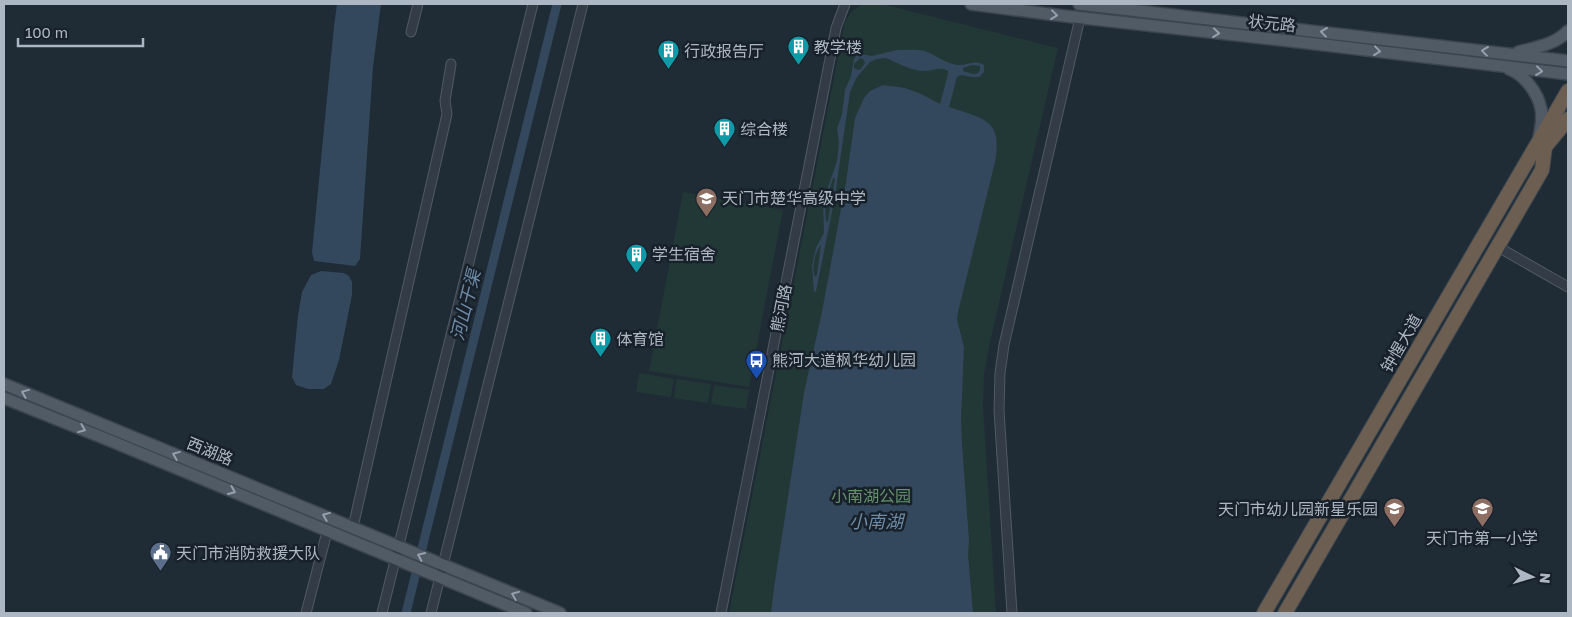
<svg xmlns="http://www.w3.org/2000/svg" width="1572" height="617" font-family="'Golos Text','Noto Sans SC',sans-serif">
<rect width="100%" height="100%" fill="#1f2b35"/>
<path fill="#223837" d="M865,4H882L1058,48L990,342L984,375L983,406L996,613H729L845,22C850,13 855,7 865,4Z
M683,192L783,210L749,387L649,371Z
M639,373L674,379L671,397L636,392Z
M676,379L711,384L708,403L674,398Z
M714,385L749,390L746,409L711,404Z"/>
<path fill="#33485c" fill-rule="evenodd" d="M337,4H381L373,67L360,259L355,266L314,261L312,252L334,26Z
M897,50C906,50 916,49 925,51C936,55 945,63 957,65C967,66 974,59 984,65V72L979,77H972L961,75L957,77L949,107C983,119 1003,118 995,162L958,312L957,320L964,347L961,419L962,444L969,540L968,555L973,613H771L774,588L804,393L822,312L846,182L855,118L864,98L870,91L883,85L905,88L919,93L940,104L948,74V71C941,66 933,71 925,71C911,71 898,63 886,58L877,59L870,62L857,77L850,92L834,202L816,291L814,292L812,265L816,248L824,233L823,202L837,161L839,142L837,129L842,114L845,90L851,76L854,59L856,56L860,54L872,56ZM860,58L864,60L865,63L861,69L858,70L854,68V64ZM972,65L980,66V70L978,73L973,74L963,71V68ZM833,178L835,179L828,221L826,222L825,205ZM821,244L817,275L815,277C811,267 815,253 821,244Z
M321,271L344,273L349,276L352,282V295L339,360L331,384L324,389H308L296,385L292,377L298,315L302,292L311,275Z"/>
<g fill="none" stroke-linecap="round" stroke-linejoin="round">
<path stroke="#33485c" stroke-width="9" d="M406,613L557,4"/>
<defs>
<path id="minor" d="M411,32L418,4
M1498,247L1568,287
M353,527L447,114L445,101L451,64
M306,613L327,532
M382,613L533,4
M431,613L583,4
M721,613L836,28L845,4
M1012,613L999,410L1000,373L1004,345L1080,18"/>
<path id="major" d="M971,4L1056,15L1299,42L1568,74
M1079,4L1568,61
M1518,52C1537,47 1554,45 1568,31
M1509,69C1524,74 1538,93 1541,109C1543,118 1541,128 1539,137
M4,384L560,613
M4,398L111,441L526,613"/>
<path id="highway" d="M1264,613L1568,91
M1285,613L1542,170L1545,147L1568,119"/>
</defs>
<use href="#minor" stroke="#505a64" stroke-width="11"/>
<use href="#major" stroke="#3c454f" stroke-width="14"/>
<use href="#highway" stroke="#3d4750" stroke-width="16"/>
<use href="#minor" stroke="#333c46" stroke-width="9"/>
<use href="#major" stroke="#505b66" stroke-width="11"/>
<use href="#highway" stroke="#6c5e50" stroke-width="14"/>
</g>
<defs><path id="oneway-chevron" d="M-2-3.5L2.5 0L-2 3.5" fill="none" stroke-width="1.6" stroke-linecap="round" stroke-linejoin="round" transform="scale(1.25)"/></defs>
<g stroke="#95a0ac">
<use href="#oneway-chevron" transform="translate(1054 15) rotate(7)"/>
<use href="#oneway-chevron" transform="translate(1324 32) rotate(-173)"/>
<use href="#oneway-chevron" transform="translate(1216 33) rotate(6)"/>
<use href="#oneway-chevron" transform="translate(1377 51) rotate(7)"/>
<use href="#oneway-chevron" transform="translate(1485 51) rotate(-173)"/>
<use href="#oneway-chevron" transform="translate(1539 71) rotate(6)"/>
<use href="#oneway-chevron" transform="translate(25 393) rotate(-158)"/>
<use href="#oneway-chevron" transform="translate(82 429) rotate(22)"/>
<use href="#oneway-chevron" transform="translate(176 455) rotate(-158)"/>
<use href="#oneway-chevron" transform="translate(232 491) rotate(23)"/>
<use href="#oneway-chevron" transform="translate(326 516) rotate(-158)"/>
<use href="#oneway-chevron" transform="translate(421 556) rotate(-156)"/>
<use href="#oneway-chevron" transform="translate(515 595) rotate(-158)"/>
</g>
<defs>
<symbol id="building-pin" viewBox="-11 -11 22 30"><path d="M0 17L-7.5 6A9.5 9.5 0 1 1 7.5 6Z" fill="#0f9aa8" stroke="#18212a"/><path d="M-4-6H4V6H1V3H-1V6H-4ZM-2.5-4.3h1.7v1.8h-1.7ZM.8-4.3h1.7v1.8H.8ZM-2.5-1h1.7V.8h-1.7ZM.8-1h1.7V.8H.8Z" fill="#fff"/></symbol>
<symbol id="school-pin" viewBox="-11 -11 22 30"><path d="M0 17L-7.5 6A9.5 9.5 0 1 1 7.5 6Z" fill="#8d6e63" stroke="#18212a"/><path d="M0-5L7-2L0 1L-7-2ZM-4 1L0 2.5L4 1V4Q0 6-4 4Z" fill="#fff"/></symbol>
<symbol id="bus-pin" viewBox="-11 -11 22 30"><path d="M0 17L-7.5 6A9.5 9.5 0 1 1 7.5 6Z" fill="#1a4fb4" stroke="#18212a"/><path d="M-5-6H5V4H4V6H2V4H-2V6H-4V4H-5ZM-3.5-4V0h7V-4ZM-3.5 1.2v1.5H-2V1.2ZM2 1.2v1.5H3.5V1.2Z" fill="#fff"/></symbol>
<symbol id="civic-pin" viewBox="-11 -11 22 30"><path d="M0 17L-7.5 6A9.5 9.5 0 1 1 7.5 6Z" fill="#5c6f8a" stroke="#18212a"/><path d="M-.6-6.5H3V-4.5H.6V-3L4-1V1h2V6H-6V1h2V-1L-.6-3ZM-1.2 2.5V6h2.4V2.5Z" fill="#fff"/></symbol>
</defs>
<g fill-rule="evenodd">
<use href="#building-pin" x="786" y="34" width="25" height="34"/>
<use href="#building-pin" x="656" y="38" width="25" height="34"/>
<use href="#building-pin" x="712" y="116" width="25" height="34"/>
<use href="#school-pin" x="694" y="186" width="25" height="34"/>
<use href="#building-pin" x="624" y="242" width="25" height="34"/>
<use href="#building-pin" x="588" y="326" width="25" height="34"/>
<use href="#bus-pin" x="744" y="348" width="25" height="34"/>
<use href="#school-pin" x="1382" y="496" width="25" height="34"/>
<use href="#school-pin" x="1470" y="496" width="25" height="34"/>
<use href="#civic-pin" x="148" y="540" width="25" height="34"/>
</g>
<g text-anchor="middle" stroke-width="5" stroke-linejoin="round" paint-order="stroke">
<g font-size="16" fill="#acb7c3" stroke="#18212a">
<text transform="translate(1272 23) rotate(6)" y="6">状元路</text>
<text transform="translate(781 308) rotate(-79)" y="6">熊河路</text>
<text transform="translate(1401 343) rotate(-60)" y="6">钟惺大道</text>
<text transform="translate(210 451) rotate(22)" y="6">西湖路</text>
</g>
<g font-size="16" fill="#acb7c3" stroke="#18212a" text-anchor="start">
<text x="814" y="53">教学楼</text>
<text x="684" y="57">行政报告厅</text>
<text x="740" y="135">综合楼</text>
<text x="722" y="204">天门市楚华高级中学</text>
<text x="652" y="260">学生宿舍</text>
<text x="616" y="345">体育馆</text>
<text x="772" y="366">熊河大道枫华幼儿园</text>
<text x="1378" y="515" text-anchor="end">天门市幼儿园新星乐园</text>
<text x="1482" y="544" text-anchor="middle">天门市第一小学</text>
<text x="176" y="559">天门市消防救援大队</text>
</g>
<g font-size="16" fill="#65926b" stroke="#18212a">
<text x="871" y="502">小南湖公园</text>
</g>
<g font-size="18" font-style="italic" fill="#6d8ba7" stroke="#18212a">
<text transform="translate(466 305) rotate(-76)" y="6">河山干渠</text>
<text x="876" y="528">小南湖</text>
</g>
</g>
<rect width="1572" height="617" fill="none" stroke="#acb7c3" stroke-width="10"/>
<g transform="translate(1532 577) rotate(95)" stroke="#18212a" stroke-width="4" paint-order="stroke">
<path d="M0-4L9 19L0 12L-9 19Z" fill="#acb7c3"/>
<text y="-8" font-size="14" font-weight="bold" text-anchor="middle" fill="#acb7c3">N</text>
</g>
<path d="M18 38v8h125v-8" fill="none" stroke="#acb7c3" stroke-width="2.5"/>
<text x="25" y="38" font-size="15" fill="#acb7c3" stroke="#18212a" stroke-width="4" paint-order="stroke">100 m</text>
</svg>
